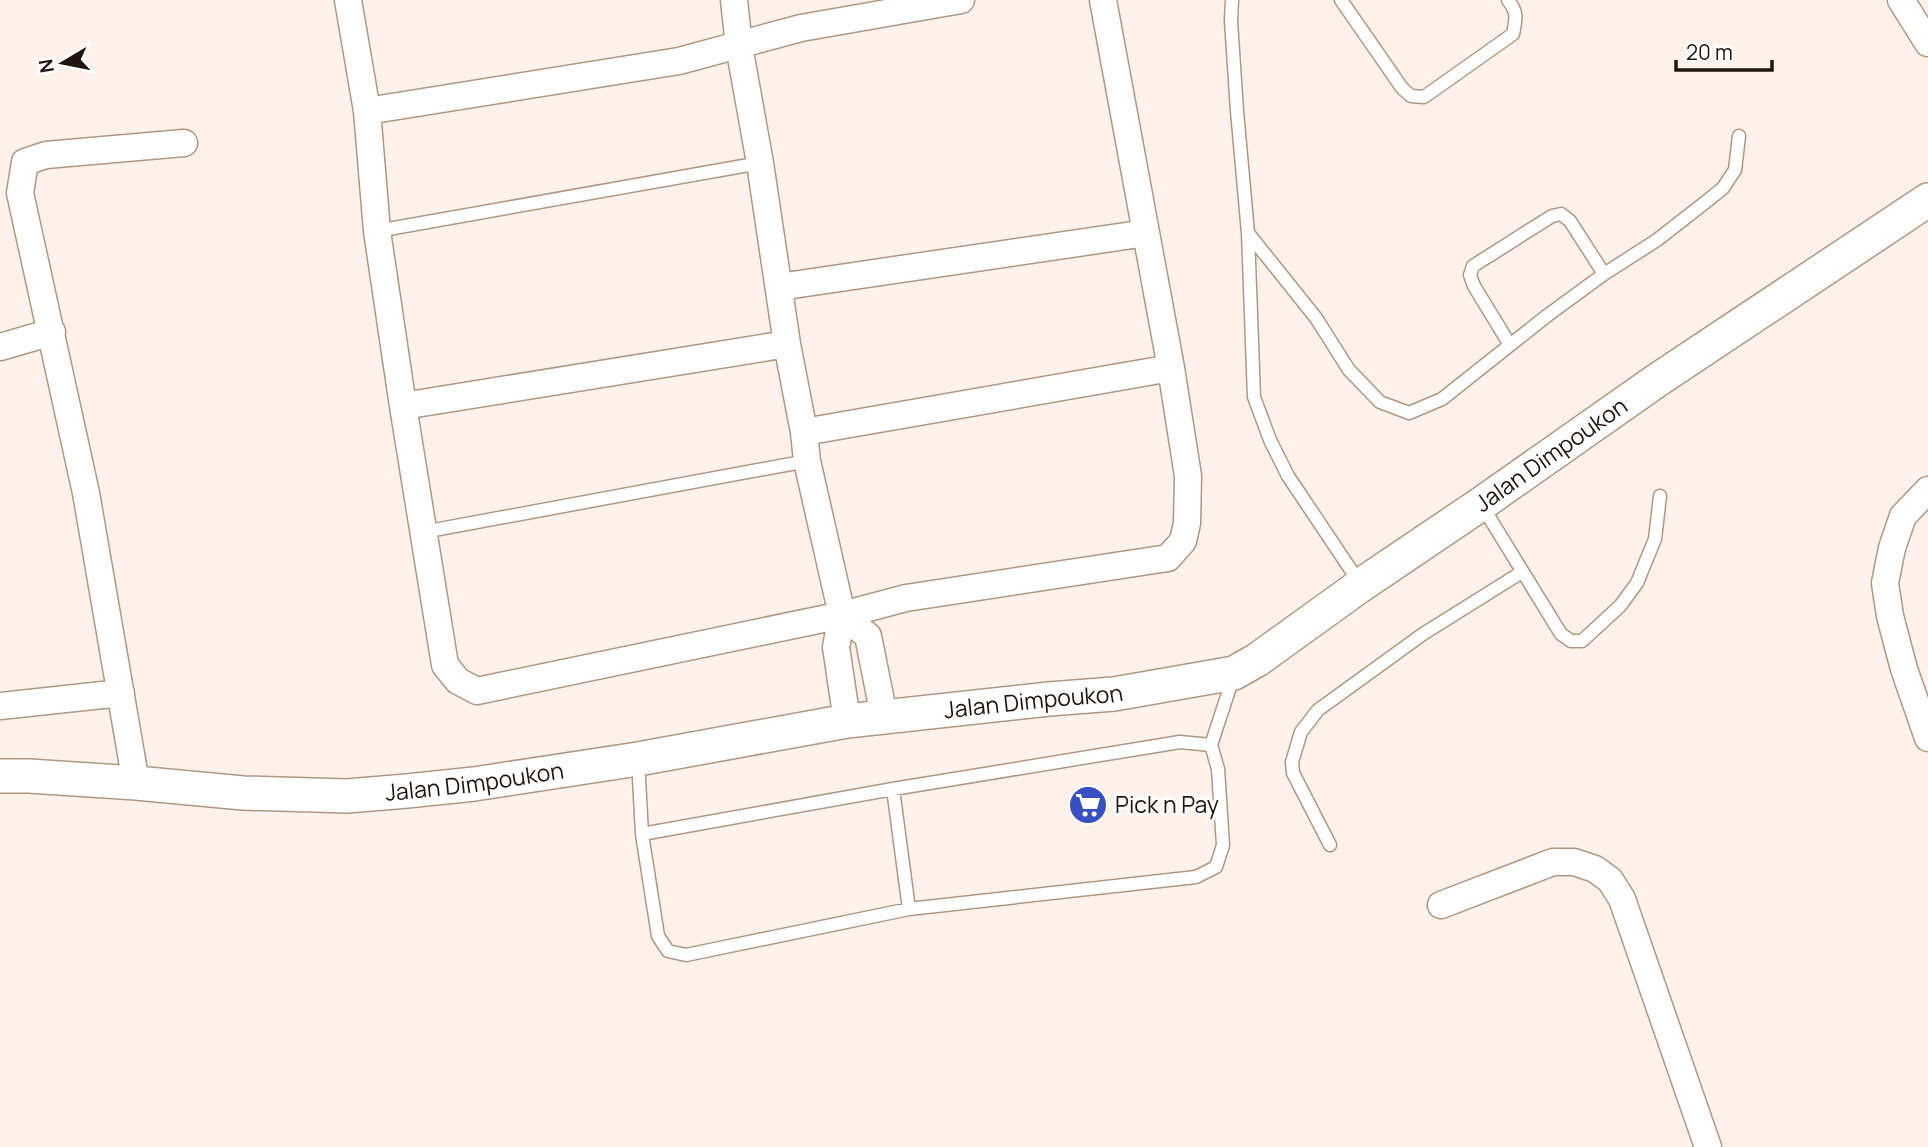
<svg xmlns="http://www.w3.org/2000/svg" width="1928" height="1147" font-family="Manrope,sans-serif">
<rect width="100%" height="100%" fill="#fef2ea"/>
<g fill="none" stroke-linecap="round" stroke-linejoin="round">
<defs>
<path id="service" d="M1232,0L1231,21L1237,111L1248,233L1254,397L1270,440L1288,476L1361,585
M1341,0L1402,88L1411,96L1424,97L1513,34C1516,18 1518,13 1508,0
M377,231L760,163
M1248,233L1316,318L1349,370L1380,402L1409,413L1442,399L1548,315L1604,274L1657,240L1707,201L1723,188L1735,170L1739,136
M1510,345L1474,286L1470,275L1473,266L1552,216L1561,214L1570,221L1604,274
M1481,504L1561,634L1571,641H1582L1620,606L1637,583L1655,539L1660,496
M423,532L807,461
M638,759L642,834L658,936L668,951L686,955L909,909L1196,877L1216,867L1223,845L1218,769L1211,745L1234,675
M893,789L909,909
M642,834L893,789L1180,742L1211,745
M1330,845L1293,773L1292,762L1301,732L1318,710L1423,634L1522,572"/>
<path id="minor" d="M348,0L367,111L377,231L403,406L445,665L458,681L477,691L842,615L906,598L1168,558L1183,541L1187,523L1188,476L1171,368L1103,0
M734,0L739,46L760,163L787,344L804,432L807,461L842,615L836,647L847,721
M1901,0L1928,43
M367,111L679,61L801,28L961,0
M779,287L1146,233
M0,347L52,332
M403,406L787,344
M804,432L1171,368
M1928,490L1903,516L1892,548L1885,583L1890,616L1904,669L1928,738
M842,615L868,636L884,716
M0,706L121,693
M136,783L86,493L20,193L25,162L46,155L184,143
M1441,905L1553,862H1574L1595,869L1610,880L1622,899L1708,1147"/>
<g id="tertiary">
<path id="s1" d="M0,776H29L136,783L243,793L347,796L407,791L474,784L638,759L847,721L1049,699L1114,694L1234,673L1257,660L1361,585L1481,504L1656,381L1928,200"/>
</g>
</defs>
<use href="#service" stroke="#b19782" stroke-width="15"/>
<use href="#minor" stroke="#b19782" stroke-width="29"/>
<use href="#tertiary" stroke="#b19782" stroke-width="36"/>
<use href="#service" stroke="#fff" stroke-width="12"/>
<use href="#minor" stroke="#fff" stroke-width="26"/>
<use href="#tertiary" stroke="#fff" stroke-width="33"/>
</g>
<defs>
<symbol id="supermarket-disc" viewBox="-11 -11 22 22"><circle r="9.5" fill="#384fc1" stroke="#fff"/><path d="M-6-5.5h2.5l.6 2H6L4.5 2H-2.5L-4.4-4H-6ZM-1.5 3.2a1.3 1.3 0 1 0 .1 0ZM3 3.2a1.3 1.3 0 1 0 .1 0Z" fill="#fff"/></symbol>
</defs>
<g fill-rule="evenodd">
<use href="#supermarket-disc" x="1066" y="783" width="44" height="44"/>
</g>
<g text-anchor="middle" stroke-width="6" stroke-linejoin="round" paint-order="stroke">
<g font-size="23" fill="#1f150e" stroke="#fff">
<text dy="8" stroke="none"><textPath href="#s1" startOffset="1629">Jalan Dimpoukon</textPath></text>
<text dy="8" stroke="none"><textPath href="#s1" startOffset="1041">Jalan Dimpoukon</textPath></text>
<text dy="8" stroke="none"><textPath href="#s1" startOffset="476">Jalan Dimpoukon</textPath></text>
</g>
<g font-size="23" fill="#1f150e" stroke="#fff" text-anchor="start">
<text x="1115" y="813">Pick n Pay</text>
</g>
</g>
<g transform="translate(63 63) rotate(260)" stroke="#ffffff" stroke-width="5" paint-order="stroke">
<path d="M0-5L12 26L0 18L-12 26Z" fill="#1f150e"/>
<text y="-10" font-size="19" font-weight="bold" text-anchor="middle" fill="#1f150e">N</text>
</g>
<path d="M1676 60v10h96v-10" fill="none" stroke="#1f150e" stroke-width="3.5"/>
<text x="1686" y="60" font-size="21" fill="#1f150e" stroke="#ffffff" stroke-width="5" paint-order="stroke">20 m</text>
</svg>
